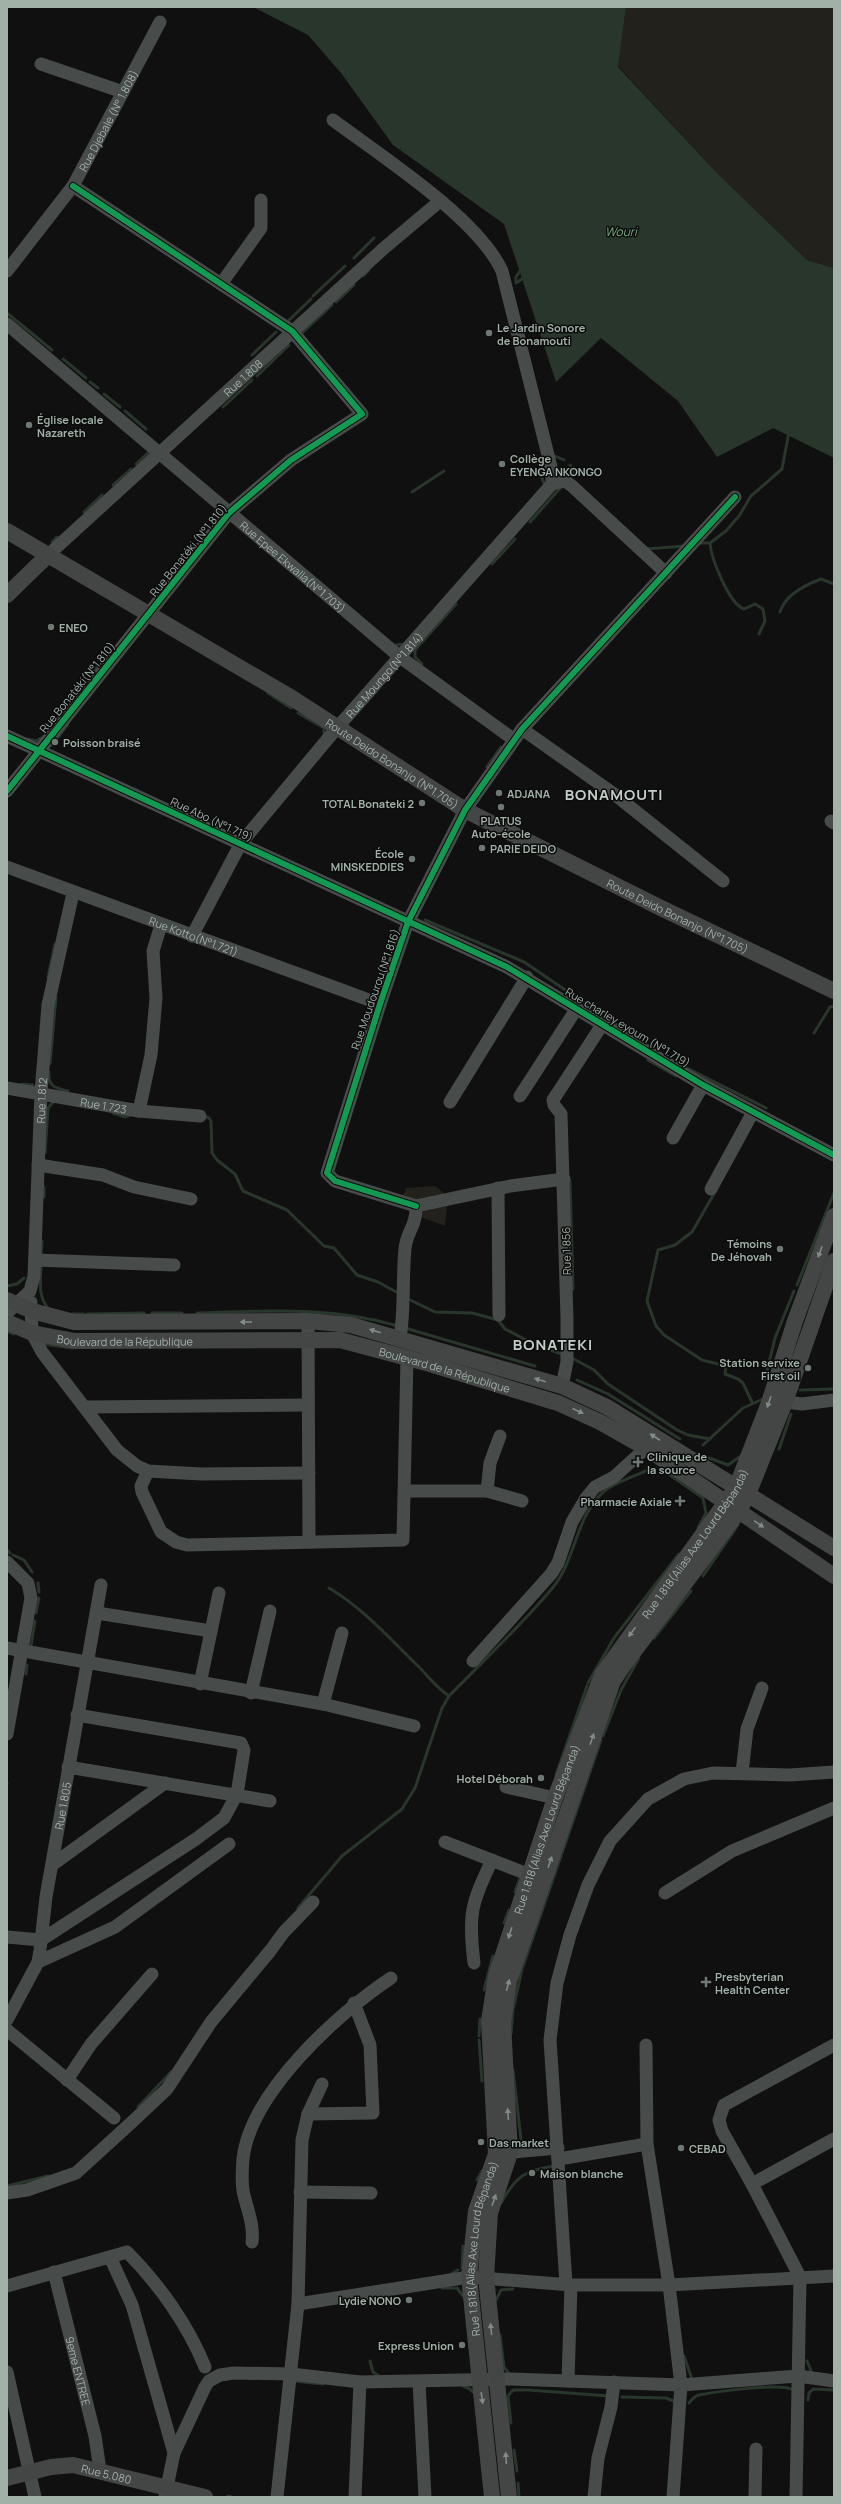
<svg xmlns="http://www.w3.org/2000/svg" width="841" height="2504" viewBox="0 0 841 2504" font-family="Manrope,sans-serif">
<style>
.green{fill:#22211c}
.water{fill:#29362b}
.lines{fill:none;stroke-linecap:round;stroke-linejoin:round}
.stream{stroke:#29362b;stroke-width:3}
.minor{stroke:#474b4a;stroke-width:13}
.major{stroke:#444645;stroke-width:16}
.cycleway-casing{stroke:#0b0c0b;stroke-width:8}
.cycleway{stroke:#139951;stroke-width:6}
.oneway{fill:#808c85}
.poi-dot{fill:#6e7973;stroke:#0b0c0b;stroke-width:1.5}
.labels{text-anchor:middle;dominant-baseline:central;stroke-width:3;stroke-linejoin:round;paint-order:stroke}
.street-label{font-size:11px;fill:#a1b1a8;stroke:#0b0c0b}
.poi-label{font-size:11px;font-weight:bold;fill:#a1b1a8;stroke:#0b0c0b;text-anchor:start}
.water-label{font-size:12px;font-style:italic;fill:#79ab83;stroke:#0b0c0b}
.district-label{font-size:15px;font-weight:bold;letter-spacing:1px;fill:#c2cdc7;stroke:#0b0c0b}
</style>
<rect width="100%" height="100%" fill="#101010"/>
<g class="green">
<path d="M626,7H834V268L807,260L717,173L618,66Z"/>
<path d="M435,1186L448,1196L445,1226L410,1213L402,1201L406,1188Z"/>
</g>
<path class="water" d="M253,7H626L618,67L717,173L807,260L834,268V458L773,428L717,457L678,401L601,338L556,382L504,224L393,145L341,73L308,35Z"/>
<g class="lines">
<g class="stream">
<path d="M354,258L374,238"/>
<path d="M522,268L516,277V283L525,277"/>
<path d="M363,276L369,270"/>
<path d="M313,296L345,266"/>
<path d="M336,302L354,285"/>
<path d="M7,313L52,350"/>
<path d="M286,323L311,299"/>
<path d="M302,333L332,305"/>
<path d="M252,355L276,332"/>
<path d="M63,359L86,378"/>
<path d="M257,376L289,345"/>
<path d="M90,382L98,388"/>
<path d="M104,394L120,407"/>
<path d="M223,407L252,380"/>
<path d="M125,411L146,429"/>
<path d="M555,456L564,460"/>
<path d="M545,461L540,473L545,486"/>
<path d="M136,464L150,451"/>
<path d="M568,480L573,473L570,465"/>
<path d="M113,485L131,469"/>
<path d="M412,492L444,471"/>
<path d="M84,512L102,495"/>
<path d="M530,522L562,486"/>
<path d="M52,542L57,537"/>
<path d="M699,543H710L726,531L739,516L751,496L782,469L789,432"/>
<path d="M710,543C711,558 729,604 744,609L755,604L763,609L765,621L759,634"/>
<path d="M646,549L684,546"/>
<path d="M492,564L515,539"/>
<path d="M780,612C785,595 805,585 821,579L834,584"/>
<path d="M396,645L404,644"/>
<path d="M422,664L415,657V650L456,604"/>
<path d="M83,685L103,660"/>
<path d="M268,693L291,708"/>
<path d="M298,713L324,728V736"/>
<path d="M28,739L36,741L41,738"/>
<path d="M52,745L68,724"/>
<path d="M487,767L501,747"/>
<path d="M425,920L524,962L632,1035"/>
<path d="M48,977L55,944"/>
<path d="M814,1033L830,1007L834,1006"/>
<path d="M648,1060L676,1076"/>
<path d="M50,1064L56,997"/>
<path d="M683,1066L766,1108"/>
<path d="M49,1072C48,1087 55,1088 68,1091"/>
<path d="M22,1084L33,1085"/>
<path d="M113,1113L125,1117L132,1114"/>
<path d="M203,1116L209,1118L211,1121L212,1153L217,1160L235,1174L243,1191L287,1210L324,1246L334,1248L357,1275L378,1282L400,1294"/>
<path d="M45,1153L48,1108L55,1100"/>
<path d="M570,1181L573,1289"/>
<path d="M715,1192L692,1232L675,1245L658,1250L647,1301L656,1326L664,1335L702,1360L726,1366L725,1374L738,1379L743,1383L752,1402"/>
<path d="M44,1197V1187"/>
<path d="M41,1257L42,1241"/>
<path d="M41,1264C41,1280 37,1297 49,1309"/>
<path d="M797,1285L834,1193"/>
<path d="M7,1286L17,1284L24,1278"/>
<path d="M406,1298L435,1312L472,1313L498,1320L505,1329L530,1342L564,1355"/>
<path d="M152,1313H182"/>
<path d="M197,1313C265,1311 332,1306 398,1326"/>
<path d="M72,1314H84"/>
<path d="M87,1314L144,1313"/>
<path d="M405,1328L535,1366"/>
<path d="M7,1331L14,1334"/>
<path d="M43,1344L73,1348"/>
<path d="M570,1357L594,1370L608,1384L677,1430L688,1435L710,1439"/>
<path d="M765,1379L775,1338L794,1291"/>
<path d="M577,1380L608,1394L680,1439"/>
<path d="M800,1390L834,1389"/>
<path d="M703,1445L743,1408L763,1399"/>
<path d="M779,1449L791,1414"/>
<path d="M709,1458L728,1465L741,1456"/>
<path d="M670,1475L703,1498L706,1513L698,1528"/>
<path d="M7,1550L10,1553"/>
<path d="M13,1555L24,1560L32,1572"/>
<path d="M703,1576L738,1525"/>
<path d="M38,1583L39,1592"/>
<path d="M329,1588C363,1608 390,1639 418,1666C429,1677 436,1687 449,1696"/>
<path d="M36,1613L39,1598"/>
<path d="M654,1638L691,1591"/>
<path d="M31,1646L35,1621"/>
<path d="M26,1674L27,1665"/>
<path d="M588,1683L614,1638L679,1554"/>
<path d="M603,1736L621,1690L639,1658"/>
<path d="M556,1775L587,1686"/>
<path d="M7,1784V1783"/>
<path d="M515,1892L521,1875"/>
<path d="M298,1908L342,1856L402,1809L415,1788L442,1708L449,1696C483,1661 524,1623 554,1586C577,1557 576,1512 607,1489C619,1481 635,1476 648,1470"/>
<path d="M504,1923L509,1910"/>
<path d="M484,1990L493,1956"/>
<path d="M511,2034L513,2010L522,1969L601,1740"/>
<path d="M479,2036L480,2019"/>
<path d="M479,2040L482,2081"/>
<path d="M513,2070L522,2148"/>
<path d="M138,2107L171,2072"/>
<path d="M477,2180L482,2171"/>
<path d="M7,2186L48,2176"/>
<path d="M501,2203C516,2176 525,2170 555,2166"/>
<path d="M462,2268L463,2246"/>
<path d="M451,2274L458,2270"/>
<path d="M442,2288H457L463,2296"/>
<path d="M496,2300L501,2290L513,2289"/>
<path d="M500,2335L504,2367L510,2375"/>
<path d="M684,2356L692,2379"/>
<path d="M370,2361L373,2372L379,2376"/>
<path d="M807,2361L812,2373"/>
<path d="M293,2381L323,2384"/>
<path d="M463,2386L470,2389L475,2394"/>
<path d="M528,2390L609,2396"/>
<path d="M622,2397L666,2398L676,2402"/>
<path d="M808,2400L809,2393L813,2389L834,2390"/>
<path d="M689,2403C692,2400 694,2396 699,2395C714,2392 783,2382 793,2390"/>
<path d="M511,2423L508,2396L513,2390H526"/>
<path d="M514,2450L517,2471"/>
<path d="M518,2483L519,2497"/>
<path d="M228,2496L232,2497"/>
</g>
<g class="minor">
<path d="M41,64L123,92"/>
<path d="M333,120C381,156 478,218 502,271L552,471V484"/>
<path id="s1" d="M7,271L73,186L160,22"/>
<path d="M221,284L261,228V200"/>
<path id="s2" d="M7,324L400,657L513,739"/>
<path d="M552,484L565,481L572,486L666,573"/>
<path id="s3" d="M47,556L383,249L440,201"/>
<path d="M522,729L614,794L723,881"/>
<path d="M7,736L507,967L703,1085L834,1155"/>
<path d="M7,791L229,513L291,460L362,414L292,331L73,186"/>
<path d="M831,821L834,823"/>
<path id="s4" d="M7,867L380,1004"/>
<path id="s5" d="M192,936L241,843L336,729L552,484"/>
<path id="s6" d="M7,1088L139,1111L200,1116"/>
<path d="M520,1096L577,1008"/>
<path d="M450,1102L527,977"/>
<path d="M139,1111L151,1055L156,998L153,951L161,925"/>
<path d="M673,1138L703,1085"/>
<path d="M38,1165L103,1175L134,1187L191,1199"/>
<path d="M498,1188L499,1315"/>
<path d="M711,1189L753,1112"/>
<path d="M416,1206L335,1181L327,1173L380,1004L408,922L465,810L522,729L735,497"/>
<path d="M416,1206L510,1186L564,1179"/>
<path d="M35,1260L174,1265"/>
<path d="M31,1302L32,1333L42,1352L117,1450L137,1466L148,1471L201,1474L309,1473"/>
<path id="s7" d="M7,1313L30,1291L34,1276L41,1093L48,1005L73,893"/>
<path d="M308,1321L309,1542"/>
<path d="M400,1338C405,1308 402,1279 405,1249C406,1233 417,1225 416,1206"/>
<path d="M562,1386L567,1362V1319L561,1114L554,1105L553,1100L602,1025"/>
<path d="M785,1402L802,1404L834,1400"/>
<path d="M86,1407L308,1405"/>
<path d="M148,1471L141,1486L142,1492L161,1532L176,1542L187,1545L403,1540L407,1358"/>
<path d="M405,1491H487L522,1501"/>
<path d="M487,1491L490,1463L500,1436"/>
<path d="M7,1562L28,1583L31,1598L7,1734"/>
<path d="M97,1613L211,1631"/>
<path d="M7,1648L323,1704L414,1726"/>
<path d="M473,1661L551,1574L558,1563L572,1522L586,1498L595,1487L614,1477L646,1448"/>
<path d="M200,1684L219,1593"/>
<path d="M251,1693L270,1611"/>
<path d="M323,1704L342,1633"/>
<path d="M68,1767L270,1801"/>
<path d="M742,1773L747,1729L762,1688"/>
<path d="M506,1787L555,1798"/>
<path d="M445,1842L530,1875"/>
<path d="M52,1865L165,1783"/>
<path d="M665,1893L732,1851L834,1808"/>
<path d="M7,1937L41,1940L196,1839L224,1818L237,1794L244,1750L241,1743L77,1715"/>
<path d="M38,1962L115,1927L229,1844"/>
<path d="M474,1963C468,1914 471,1905 492,1860"/>
<path id="s8" d="M7,2020L38,1962L40,1950L46,1897L101,1585"/>
<path d="M7,2030L114,2118"/>
<path d="M646,2045L647,2144L669,2285L681,2385L673,2497"/>
<path d="M67,2080L91,2044L152,1974"/>
<path d="M308,2114L373,2113L370,2045L354,2003"/>
<path d="M502,2153L558,2148"/>
<path d="M559,2159L647,2144"/>
<path d="M752,2184L834,2139"/>
<path d="M300,2192L371,2193"/>
<path d="M7,2193L27,2190L76,2173L132,2122L167,2089L211,2022L270,1951L284,1932L313,1902"/>
<path d="M252,2242C254,2225 248,2212 244,2195C241,2184 242,2171 243,2159C250,2093 338,2013 391,1978"/>
<path d="M110,2257L132,2305L174,2453"/>
<path id="s9" d="M54,2272L95,2436L100,2470"/>
<path d="M566,2284L550,2040L557,1983L570,1935L588,1885L610,1841L648,1799L684,1779L713,1773L790,1775L834,1772"/>
<path d="M7,2286L127,2252C159,2284 188,2325 205,2367"/>
<path d="M298,2304L469,2277L571,2285H669L834,2276"/>
<path d="M7,2372L35,2497"/>
<path d="M568,2381L571,2285"/>
<path d="M419,2382L425,2497"/>
<path d="M165,2497L174,2453L205,2387L209,2381L220,2375L234,2373L291,2374L360,2382L511,2379L681,2385L798,2376L834,2381"/>
<path d="M277,2497L298,2304L302,2140L308,2114L322,2084"/>
<path d="M355,2497L360,2382"/>
<path d="M594,2497L598,2458L611,2407L614,2382"/>
<path d="M755,2497L756,2449"/>
<path d="M796,2497L800,2277L752,2184L722,2131L719,2120L724,2105L834,2045"/>
</g>
<g class="major">
<path id="s10" d="M7,531L292,698L465,810L661,908L834,991"/>
<path d="M7,595L47,556"/>
<path d="M7,1300L32,1311L74,1322L308,1321L351,1325L562,1386L607,1407L834,1548"/>
<path id="s11" d="M7,1322L32,1333L75,1341L340,1340L430,1364L558,1403L600,1422L646,1448L834,1576"/>
<path id="s12" d="M7,2478L51,2467L73,2465L205,2497"/>
<path id="s13" d="M492,2497L469,2277L476,2211L496,2154L489,2021L496,1976L555,1798L602,1675L736,1488L769,1403L795,1321L834,1216"/>
<path d="M509,2497L486,2277L490,2213L510,2153L503,2023L509,1981L613,1681L623,1666L739,1511L748,1494L785,1402L834,1261"/>
</g>
<g class="cycleway-casing">
<g id="cycleway">
<path d="M7,736L507,967L703,1085L834,1155"/>
<path d="M7,791L229,513L291,460L362,414L292,331L73,186"/>
<path d="M416,1206L335,1181L327,1173L380,1004L408,922L465,810L522,729L735,497"/>
</g>
</g>
<use href="#cycleway" class="cycleway"/>
</g>
<defs><path id="oneway-solid" d="M-6-.8H1V-3.2L6.5 0L1 3.2V.8H-6Z"/></defs>
<g class="oneway">
<use href="#oneway-solid" transform="translate(820 1252) rotate(110)"/>
<use href="#oneway-solid" transform="translate(246 1322) rotate(180)"/>
<use href="#oneway-solid" transform="translate(375 1331) rotate(-163)"/>
<use href="#oneway-solid" transform="translate(540 1380) rotate(-163)"/>
<use href="#oneway-solid" transform="translate(769 1402) rotate(109)"/>
<use href="#oneway-solid" transform="translate(578 1411) rotate(24)"/>
<use href="#oneway-solid" transform="translate(655 1437) rotate(-147)"/>
<use href="#oneway-solid" transform="translate(759 1524) rotate(35)"/>
<use href="#oneway-solid" transform="translate(632 1632) rotate(126)"/>
<use href="#oneway-solid" transform="translate(592 1739) rotate(-71)"/>
<use href="#oneway-solid" transform="translate(550 1862) rotate(-71)"/>
<use href="#oneway-solid" transform="translate(510 1933) rotate(108)"/>
<use href="#oneway-solid" transform="translate(508 1985) rotate(-75)"/>
<use href="#oneway-solid" transform="translate(508 2114) rotate(-94)"/>
<use href="#oneway-solid" transform="translate(494 2200) rotate(-71)"/>
<use href="#oneway-solid" transform="translate(491 2329) rotate(-96)"/>
<use href="#oneway-solid" transform="translate(482 2398) rotate(82)"/>
<use href="#oneway-solid" transform="translate(506 2458) rotate(-94)"/>
</g>
<g class="poi-dot">
<circle cx="489" cy="333" r="4"/>
<circle cx="29" cy="425" r="4"/>
<circle cx="502" cy="464" r="4"/>
<circle cx="51" cy="627" r="4"/>
<circle cx="55" cy="742" r="4"/>
<circle cx="499" cy="793" r="4"/>
<circle cx="422" cy="803" r="4"/>
<circle cx="501" cy="807" r="4"/>
<circle cx="482" cy="848" r="4"/>
<circle cx="412" cy="859" r="4"/>
<circle cx="780" cy="1249" r="4"/>
<circle cx="808" cy="1368" r="4"/>
<path d="M636 1456h4v4h4v4h-4v4h-4v-4h-4v-4h4z"/>
<path d="M678 1495h4v4h4v4h-4v4h-4v-4h-4v-4h4z"/>
<circle cx="541" cy="1778" r="4"/>
<path d="M704 1976h4v4h4v4h-4v4h-4v-4h-4v-4h4z"/>
<circle cx="481" cy="2142" r="4"/>
<circle cx="681" cy="2148" r="4"/>
<circle cx="532" cy="2173" r="4"/>
<circle cx="409" cy="2300" r="4"/>
<circle cx="462" cy="2345" r="4"/>
</g>
<g class="labels">
<g class="street-label">
<text stroke="none"><textPath href="#s1" startOffset="182">Rue Djebale (N° 1.808)</textPath></text>
<text stroke="none"><textPath href="#s3" startOffset="265">Rue 1.808</textPath></text>
<text transform="translate(188 550) rotate(-51)">Rue Bonatéki (N°1.810)</text>
<text stroke="none"><textPath href="#s2" startOffset="375">Rue Epee Ekwalla(N°1.703)</textPath></text>
<text stroke="none"><textPath href="#s5" startOffset="326">Rue Moungo(N°1.814)</textPath></text>
<text transform="translate(77 687) rotate(-51)">Rue Bonatéki(N°1.810)</text>
<text stroke="none"><textPath href="#s10" startOffset="450">Route Deido Bonanjo (N°1.705)</textPath></text>
<text transform="translate(212 819) rotate(25)">Rue Abo (N°1.719)</text>
<text stroke="none"><textPath href="#s10" startOffset="774">Route Deido Bonanjo (N°1.705)</textPath></text>
<text stroke="none"><textPath href="#s4" startOffset="199">Rue Kotto(N°1.721)</textPath></text>
<text transform="translate(375 989) rotate(-71)">Rue Moudourou(N°1.816)</text>
<text transform="translate(628 1027) rotate(31)">Rue charley eyoum (N°1.719)</text>
<text stroke="none"><textPath href="#s7" startOffset="223">Rue 1.812</textPath></text>
<text stroke="none"><textPath href="#s6" startOffset="98">Rue 1.723</textPath></text>
<text transform="translate(566 1251) rotate(-91)">Rue 1.856</text>
<text stroke="none"><textPath href="#s11" startOffset="121">Boulevard de la République</textPath></text>
<text stroke="none"><textPath href="#s11" startOffset="445">Boulevard de la République</textPath></text>
<text stroke="none"><textPath href="#s13" startOffset="1007">Rue 1.818(Alias Axe Lourd Bépanda)</textPath></text>
<text stroke="none"><textPath href="#s8" startOffset="224">Rue 1.805</textPath></text>
<text stroke="none"><textPath href="#s13" startOffset="682">Rue 1.818(Alias Axe Lourd Bépanda)</textPath></text>
<text stroke="none"><textPath href="#s13" startOffset="251">Rue 1.818(Alias Axe Lourd Bépanda)</textPath></text>
<text stroke="none"><textPath href="#s9" startOffset="102">9eme ENTREE</textPath></text>
<text stroke="none"><textPath href="#s12" startOffset="102">Rue 5.080</textPath></text>
</g>
<g class="poi-label">
<text x="497" y="327">Le Jardin Sonore<tspan x="497" dy="13">de Bonamouti</tspan></text>
<text x="37" y="419">Église locale<tspan x="37" dy="13">Nazareth</tspan></text>
<text x="510" y="458">Collège<tspan x="510" dy="13">EYENGA NKONGO</tspan></text>
<text x="59" y="627">ENEO</text>
<text x="63" y="742">Poisson braisé</text>
<text x="507" y="793">ADJANA</text>
<text x="414" y="803" text-anchor="end">TOTAL Bonateki 2</text>
<text x="501" y="820" text-anchor="middle">PLATUS<tspan x="501" dy="13">Auto-école</tspan></text>
<text x="490" y="848">PARIE DEIDO</text>
<text x="404" y="853" text-anchor="end">École<tspan x="404" dy="13">MINSKEDDIES</tspan></text>
<text x="772" y="1243" text-anchor="end">Témoins<tspan x="772" dy="13">De Jéhovah</tspan></text>
<text x="800" y="1362" text-anchor="end">Station servixe<tspan x="800" dy="13">First oil</tspan></text>
<text x="647" y="1456">Clinique de<tspan x="647" dy="13">la source</tspan></text>
<text x="672" y="1501" text-anchor="end">Pharmacie Axiale</text>
<text x="533" y="1778" text-anchor="end">Hotel Déborah</text>
<text x="715" y="1976">Presbyterian<tspan x="715" dy="13">Health Center</tspan></text>
<text x="489" y="2142">Das market</text>
<text x="689" y="2148">CEBAD</text>
<text x="540" y="2173">Maison blanche</text>
<text x="401" y="2300" text-anchor="end">Lydie NONO</text>
<text x="454" y="2345" text-anchor="end">Express Union</text>
</g>
<g class="water-label">
<text x="621" y="231">Wouri</text>
</g>
<g class="district-label">
<text x="614" y="794">BONAMOUTI</text>
<text x="553" y="1344">BONATEKI</text>
</g>
</g>
<rect width="841" height="2504" fill="none" stroke="#a1b1a8" stroke-width="16"/>
</svg>
